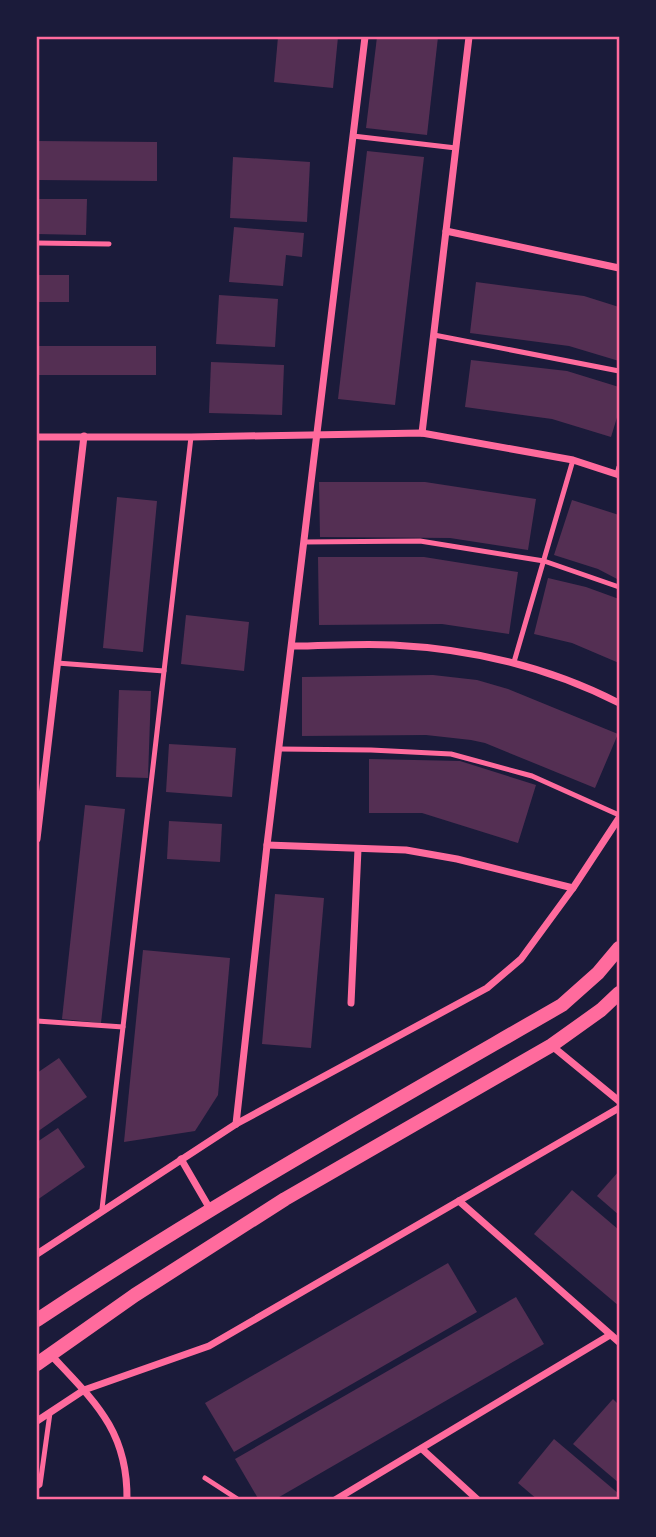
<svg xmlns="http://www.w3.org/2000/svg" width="656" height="1537" viewBox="0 0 656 1537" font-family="Inter,sans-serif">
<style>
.building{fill:#542f53}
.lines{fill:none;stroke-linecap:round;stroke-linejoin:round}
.service{stroke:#ff6b9d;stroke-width:5}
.minor{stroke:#ff6b9d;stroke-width:7}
.secondary{stroke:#ff6b9d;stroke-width:14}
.neatline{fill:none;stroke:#ff6b9d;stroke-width:2.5}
</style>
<rect width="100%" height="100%" fill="#1b1b3a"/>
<g class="building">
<path d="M278,37H338L333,88L274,82Z"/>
<path d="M377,37H438L427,135L366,128Z"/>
<path d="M37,141L157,142V181L37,180Z"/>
<path d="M367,151L424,157L395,405L338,399Z"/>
<path d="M233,157L310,162L307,222L230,218Z"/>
<path d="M37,199H87L86,235L37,234Z"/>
<path d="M234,227L304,233L302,257L286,255L283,286L229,282Z"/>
<rect x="37" y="275" width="32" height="27"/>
<path d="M476,282L584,296L619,307V361L569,346L470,333Z"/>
<path d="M219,295L278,299L275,347L216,344Z"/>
<rect x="37" y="346" width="119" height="29"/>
<path d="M471,360L567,371L619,387V411L611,437L552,419L465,407Z"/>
<path d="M211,362L284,365L282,415L209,413Z"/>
<path d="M319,482H425L536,499L528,550L450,538L320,537Z"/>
<path d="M117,497L157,501L143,652L103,648Z"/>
<path d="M572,500L619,515V580L598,569L554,555Z"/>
<path d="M318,557H424L518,572L509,634L442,624L319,625Z"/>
<path d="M548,578L586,587L619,599V663L572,643L534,634Z"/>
<path d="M186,615L249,622L244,671L181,664Z"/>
<path d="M433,675L477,680L508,689L618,734L595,788L485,743L471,740L426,735L302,736V677Z"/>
<path d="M119,690L151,691L148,778L116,777Z"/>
<path d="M169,744L236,748L232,797L166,792Z"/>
<path d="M369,759L460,761L536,785L518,843L422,813H369Z"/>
<path d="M85,805L125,809L101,1023L62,1019Z"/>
<path d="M169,821L222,824L220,862L167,859Z"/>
<path d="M275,894L324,898L311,1048L262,1044Z"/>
<path d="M143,950L230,958L218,1095L195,1131L124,1142Z"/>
<path d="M59,1058L87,1097L37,1132V1073Z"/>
<path d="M58,1128L85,1167L37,1200V1142Z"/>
<path d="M619,1171V1215L597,1196Z"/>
<path d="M572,1190L619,1230V1306L534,1234Z"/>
<path d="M448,1263L477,1312L234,1452L205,1403Z"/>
<path d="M516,1297L544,1344L274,1500H259L235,1459Z"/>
<path d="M613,1399L619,1405V1483L573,1444Z"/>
<path d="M554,1439L619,1494V1500H538L518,1483Z"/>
</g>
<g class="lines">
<g class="service">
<path d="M353,136L456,148"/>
<path d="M37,243L109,244"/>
<path d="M434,335L619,371"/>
<path d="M617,474L619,467"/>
<path d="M304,542L420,541L544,561L619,587"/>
<path d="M514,662L573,460"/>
<path d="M57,663L164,671"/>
<path d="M280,749L371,750L451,754L532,776L619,815"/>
<path d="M37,1021L123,1027"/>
<path d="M102,1209L191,437"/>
<path d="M205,1478L239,1500"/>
<path d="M37,1487L40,1485L50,1413"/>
</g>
<g class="minor">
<path d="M446,231L619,268"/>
<path d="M422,433L469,37"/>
<path d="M37,437H191L422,433L573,460L619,475"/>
<path d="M292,646C325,646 360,643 393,645C472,649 549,667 619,703"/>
<path d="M37,839L84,436"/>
<path d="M267,845L406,850L457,859L573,888"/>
<path d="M351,1003L358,849"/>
<path d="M552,1046L619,1101"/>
<path d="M236,1124L267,845L365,37"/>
<path d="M181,1159L210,1209"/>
<path d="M459,1201L619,1342"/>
<path d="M37,1254L236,1124L487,988L521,959L573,888L619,818"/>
<path d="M51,1355C95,1402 128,1431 127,1500"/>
<path d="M37,1421L84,1390L209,1346L619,1108"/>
<path d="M422,1449L478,1500"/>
<path d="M335,1500L610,1335"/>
</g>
<g class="secondary">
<path d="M37,1320C207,1207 385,1107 562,1005L598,973L619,948"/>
<path d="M37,1364L135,1295L285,1199L552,1045L601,1010L619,993"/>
</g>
</g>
<rect width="656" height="1537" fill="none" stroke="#1b1b3a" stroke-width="77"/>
<rect x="38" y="38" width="580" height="1460" class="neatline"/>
</svg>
